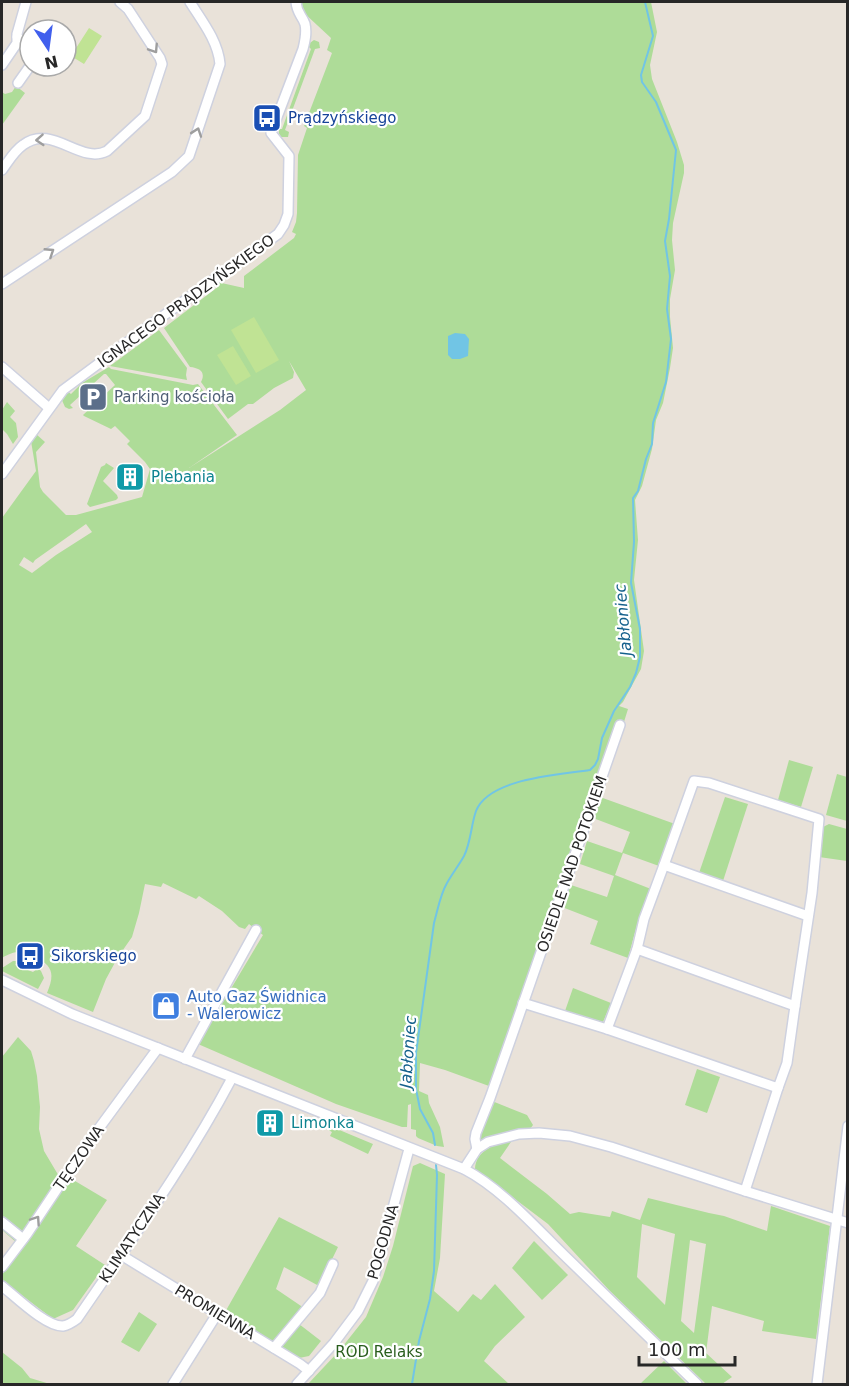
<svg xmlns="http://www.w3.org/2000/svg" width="849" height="1386" viewBox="0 0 849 1386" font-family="'DejaVu Sans',sans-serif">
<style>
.green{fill:#aedc98;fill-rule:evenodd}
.pitch{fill:#c0e394}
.water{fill:#71c5e5}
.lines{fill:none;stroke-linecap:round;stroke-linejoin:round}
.stream{stroke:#71c5e5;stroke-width:2}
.minor-casing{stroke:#ced1df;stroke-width:12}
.minor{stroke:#fff;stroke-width:9}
.oneway{stroke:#9e9e9e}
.labels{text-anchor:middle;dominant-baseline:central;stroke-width:4.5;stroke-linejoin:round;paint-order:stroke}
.transit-label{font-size:15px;fill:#164399;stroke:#fff;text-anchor:start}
.street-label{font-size:15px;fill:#272727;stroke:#fff}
.service-label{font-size:15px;fill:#4e5e75;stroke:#fff;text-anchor:start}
.culture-label{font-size:15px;fill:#0d838f;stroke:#fff;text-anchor:start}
.shop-label{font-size:15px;fill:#366cbe;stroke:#fff;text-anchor:start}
.park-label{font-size:15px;fill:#295d1d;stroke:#fff}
.water-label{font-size:16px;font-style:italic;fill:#15618c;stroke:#fff}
</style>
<rect width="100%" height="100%" fill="#e9e2d9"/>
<g class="green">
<path d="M300,2H651L657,32L650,65L652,79L677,142L684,165V173L673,223L672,240L675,270L670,299V317L673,348L670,368L663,403L656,420L652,449L642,486L635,500L638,540L634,580L644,651L641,669L623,702L619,706L628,709L623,725L520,998L489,1097V1086L445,1070L420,1063L419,1091L428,1095L429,1103L440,1127L444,1147L437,1146L418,1138L416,1136V1130L411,1129V1104L408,1105L407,1127H402L336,1104L198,1044L263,935L249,924L245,929L239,927L222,911L199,896L196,899L163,883L161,887L145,884L139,913L132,937L118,957L106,979L93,1012L47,993C55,974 53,965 34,957C20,951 15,950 2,958V518L36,471L31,441L36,434L45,442L36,452L40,487L43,492L66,515H76L142,497L150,469L145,462L127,444L130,441L115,426L111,429L84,416L83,415L115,385L106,374H104L70,405L73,408L69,409L65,407L61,398L67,391L71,394L82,383L109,367L111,369L193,385L198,384L237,435L189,468L280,410L306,390L289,361L294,372L293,378L274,388L253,404H248L228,419L201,382C206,372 200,368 190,367L164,328L219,286L217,282L244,288V276L294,238L296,234L292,232L296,222L297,213L298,155L307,128L304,126L332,53L327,50L331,38L303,12L301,10ZM86,524L92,532L56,555L32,573L19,565L24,557L33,563L35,560Z"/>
<path d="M314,40L319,42L320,48L315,49L285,130L289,132L288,137H281L279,134V129H282L311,49L307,45Z"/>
<path d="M16,86L25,93L2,125V92L5,94L12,92Z"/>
<path d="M159,330L187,368L186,375L187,380L110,366Z"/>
<path d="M7,402L15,411L10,417L16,423L18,437L13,444L7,434L3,430L2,432V410Z"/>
<path d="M106,463L114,468L103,481L117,495L118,498L116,500L90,507L87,504L101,467L105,465Z"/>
<path d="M789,760L813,767L801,807L778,800Z"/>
<path d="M837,774L847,777V821L826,815Z"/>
<path d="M600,797L675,824L659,866L623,853L615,875L651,889L637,925L628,958L590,944L598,921L562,907L571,885L607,897L614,876L580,864L587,841L622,853L630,832L593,818Z"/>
<path d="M725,797L748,804L723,881L699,873Z"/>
<path d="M829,824L847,829V861L819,857L823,827Z"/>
<path d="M13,961H18L15,965L33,972L38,968L41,971L44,978L38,989L2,971V968Z"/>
<path d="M573,988L611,1003L603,1022L565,1011Z"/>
<path d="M18,1037L31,1051L34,1061L37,1076L40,1107L39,1129L44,1151L60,1178L17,1243L2,1230V1057Z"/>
<path d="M697,1069L720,1077L707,1113L685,1105Z"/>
<path d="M492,1101L527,1115L533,1125L530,1129L506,1133L479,1141L480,1129Z"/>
<path d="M325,1124L373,1144L368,1154L330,1136L332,1132L323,1127Z"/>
<path d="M513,1139L500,1158L547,1194L570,1214L579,1212L610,1217L612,1211L640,1220L648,1198L709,1213L724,1216L767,1231L771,1206L830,1226L816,1339L762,1331L764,1321L712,1306L706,1353L732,1377L722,1384H706L609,1290L548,1224L475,1169C476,1149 496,1144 513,1139ZM642,1224L675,1234L665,1305L637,1277ZM690,1240L706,1244L694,1333L681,1321Z"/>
<path d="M420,1163L445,1174L440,1258L434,1291L458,1312L473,1294L481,1300L495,1284L525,1317L495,1346L484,1361L509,1384H308L339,1351L366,1317L383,1277L393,1246L413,1166Z"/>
<path d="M70,1178L107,1200L76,1246L105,1265L73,1310L53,1319L2,1280V1275Z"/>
<path d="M279,1217L338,1247L319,1286L284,1267L276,1289L304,1308L274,1343L224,1314Z"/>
<path d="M534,1241L568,1275L542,1300L512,1268Z"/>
<path d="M139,1312L157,1324L139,1352L121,1342Z"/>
<path d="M299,1324L321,1341L309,1356L299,1358L279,1347Z"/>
<path d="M2,1352L22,1368L30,1378L50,1384H2Z"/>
<path d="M664,1361L687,1384H640Z"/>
</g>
<g class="pitch">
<path d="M89,28L102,36L84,64L71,56Z"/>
<path d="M254,317L279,360L256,373L231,330Z"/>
<path d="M233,346L251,376L236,385L217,355Z"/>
</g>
<path class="water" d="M455,333L465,334L469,339L468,356L460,359H452L448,355V336Z"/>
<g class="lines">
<g class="stream">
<path d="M435,1145L433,1133L420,1109L416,1089V1053L434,923C438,909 440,895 447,883C452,874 459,865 464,856C471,842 471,825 476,811C489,778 559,775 590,770L595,765L598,759L602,738L614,711L630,687L636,673L640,657V629L631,583L634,542L633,498L638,491L646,459L652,444L653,423L666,382L671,339L667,309L670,276L665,241L669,219L676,150L656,102L642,82L641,75L653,36L645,2"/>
<path d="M412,1384L419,1341L430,1299L434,1271L437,1175L436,1165"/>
</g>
<g class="minor-casing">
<g id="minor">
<path d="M17,37L30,47"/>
<path d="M2,65L17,43V34L26,2"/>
<path d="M18,83L30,66"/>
<path d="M2,170C8,162 14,151 23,145C52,123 80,165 107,151L145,116L162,64L160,58L128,9L120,2"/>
<path d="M2,284L172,172L189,156L220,64C218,41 202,21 190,2"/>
<path d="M2,367L49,408"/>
<path d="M2,474L63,390L156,321L278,234L284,225L288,214L289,156L271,133L303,49C305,41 307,33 305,24C302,15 297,14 296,2"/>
<path d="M637,949L795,1006"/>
<path d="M2,980L72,1014L464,1169C502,1189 534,1226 565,1256C609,1299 653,1341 697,1384"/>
<path d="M523,1003L607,1029L778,1088L787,1063L795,1006L812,893L819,819L709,783L694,781L664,865"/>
<path d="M607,1029L637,949L644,919L664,865L808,916"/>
<path d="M185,1059L256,930"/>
<path d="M477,1149L475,1139L476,1133L490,1098L515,1027L620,725"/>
<path d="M464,1169L477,1149L488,1142L519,1134L539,1133L570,1136L611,1147L745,1191L848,1223"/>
<path d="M745,1191L778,1088"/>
<path d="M2,1222L23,1239"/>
<path d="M121,1255L300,1364L309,1371"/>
<path d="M2,1267L27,1234L83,1150L158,1048"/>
<path d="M2,1286C15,1296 46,1327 63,1326C69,1325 73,1322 77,1319C131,1240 187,1163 232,1078"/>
<path d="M274,1348L320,1293L333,1264"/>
<path d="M173,1384L217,1314"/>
<path d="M297,1384L334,1343L358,1311L373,1281L409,1149"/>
<path d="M817,1384L848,1126"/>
</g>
</g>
<use href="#minor" class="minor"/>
</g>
<defs><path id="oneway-chevron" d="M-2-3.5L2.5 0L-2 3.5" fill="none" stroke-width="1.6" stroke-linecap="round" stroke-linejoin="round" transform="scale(1.5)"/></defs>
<g class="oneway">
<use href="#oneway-chevron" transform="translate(154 49) rotate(57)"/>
<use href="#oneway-chevron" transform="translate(197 132) rotate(-71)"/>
<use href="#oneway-chevron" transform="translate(40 140) rotate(176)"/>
<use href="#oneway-chevron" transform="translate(50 252) rotate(-33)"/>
<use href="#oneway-chevron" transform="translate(36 1220) rotate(-56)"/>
</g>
<defs>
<g id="bus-square" transform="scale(1.5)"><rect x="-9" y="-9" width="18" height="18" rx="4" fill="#1a4fb4" stroke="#fff"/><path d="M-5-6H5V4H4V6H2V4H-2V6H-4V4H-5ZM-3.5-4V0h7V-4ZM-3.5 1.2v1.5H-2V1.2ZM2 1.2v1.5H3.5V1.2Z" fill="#fff"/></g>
<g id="parking-square" transform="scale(1.5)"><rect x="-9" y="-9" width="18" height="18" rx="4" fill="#5c6f8a" stroke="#fff"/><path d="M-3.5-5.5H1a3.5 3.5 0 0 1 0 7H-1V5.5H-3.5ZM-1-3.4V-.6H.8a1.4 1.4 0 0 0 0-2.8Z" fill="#fff"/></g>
<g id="building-square" transform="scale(1.5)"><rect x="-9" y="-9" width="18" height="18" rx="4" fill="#0f9aa8" stroke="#fff"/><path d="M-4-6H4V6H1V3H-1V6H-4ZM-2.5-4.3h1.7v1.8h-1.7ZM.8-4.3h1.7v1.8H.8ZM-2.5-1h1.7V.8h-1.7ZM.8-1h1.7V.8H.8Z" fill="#fff"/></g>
<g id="shop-square" transform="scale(1.5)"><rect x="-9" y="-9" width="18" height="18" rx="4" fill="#3f7fe0" stroke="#fff"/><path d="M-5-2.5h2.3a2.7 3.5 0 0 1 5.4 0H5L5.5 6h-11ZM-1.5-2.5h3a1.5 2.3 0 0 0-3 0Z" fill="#fff"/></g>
</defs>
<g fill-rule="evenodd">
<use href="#bus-square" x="267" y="118"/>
<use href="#parking-square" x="93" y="397"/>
<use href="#building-square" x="130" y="477"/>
<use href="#bus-square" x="30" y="956"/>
<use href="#shop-square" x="166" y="1006"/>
<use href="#building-square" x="270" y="1123"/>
</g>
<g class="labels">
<g class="transit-label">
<text x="288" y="118">Prądzyńskiego</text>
<text x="51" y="956">Sikorskiego</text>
</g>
<g class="street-label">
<text transform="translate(186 301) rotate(-36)">IGNACEGO PRĄDZYŃSKIEGO</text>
<text transform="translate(572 864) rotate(-71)">OSIEDLE NAD POTOKIEM</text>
<text transform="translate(79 1158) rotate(-55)">TĘCZOWA</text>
<text transform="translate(132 1238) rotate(-56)">KLIMATYCZNA</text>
<text transform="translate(383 1242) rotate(-74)">POGODNA</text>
<text transform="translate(215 1312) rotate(31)">PROMIENNA</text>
</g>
<g class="service-label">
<text x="114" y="397">Parking kościoła</text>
</g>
<g class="culture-label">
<text x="151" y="477">Plebania</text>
<text x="291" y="1123">Limonka</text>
</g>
<g class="shop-label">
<text x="187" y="997">Auto Gaz Świdnica<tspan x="187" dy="17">- Walerowicz</tspan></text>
</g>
<g class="park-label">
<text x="379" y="1352">ROD Relaks</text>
</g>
<g class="water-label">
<text transform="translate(623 620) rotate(-95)">Jabłoniec</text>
<text transform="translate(408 1052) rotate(-86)">Jabłoniec</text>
</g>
</g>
<rect width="849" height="1386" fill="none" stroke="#272727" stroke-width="6"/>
<g transform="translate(48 48) rotate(167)"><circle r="28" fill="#ffffff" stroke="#a9a9a9" stroke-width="1.5"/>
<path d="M0-4.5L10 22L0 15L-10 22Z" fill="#415fed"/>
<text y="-9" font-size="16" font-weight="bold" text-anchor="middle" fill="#272727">N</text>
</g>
<path d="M639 1356v9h96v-9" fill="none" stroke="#272727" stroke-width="3"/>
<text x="648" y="1356" font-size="18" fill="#272727" stroke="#ffffff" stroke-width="4.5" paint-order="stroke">100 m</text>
</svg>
